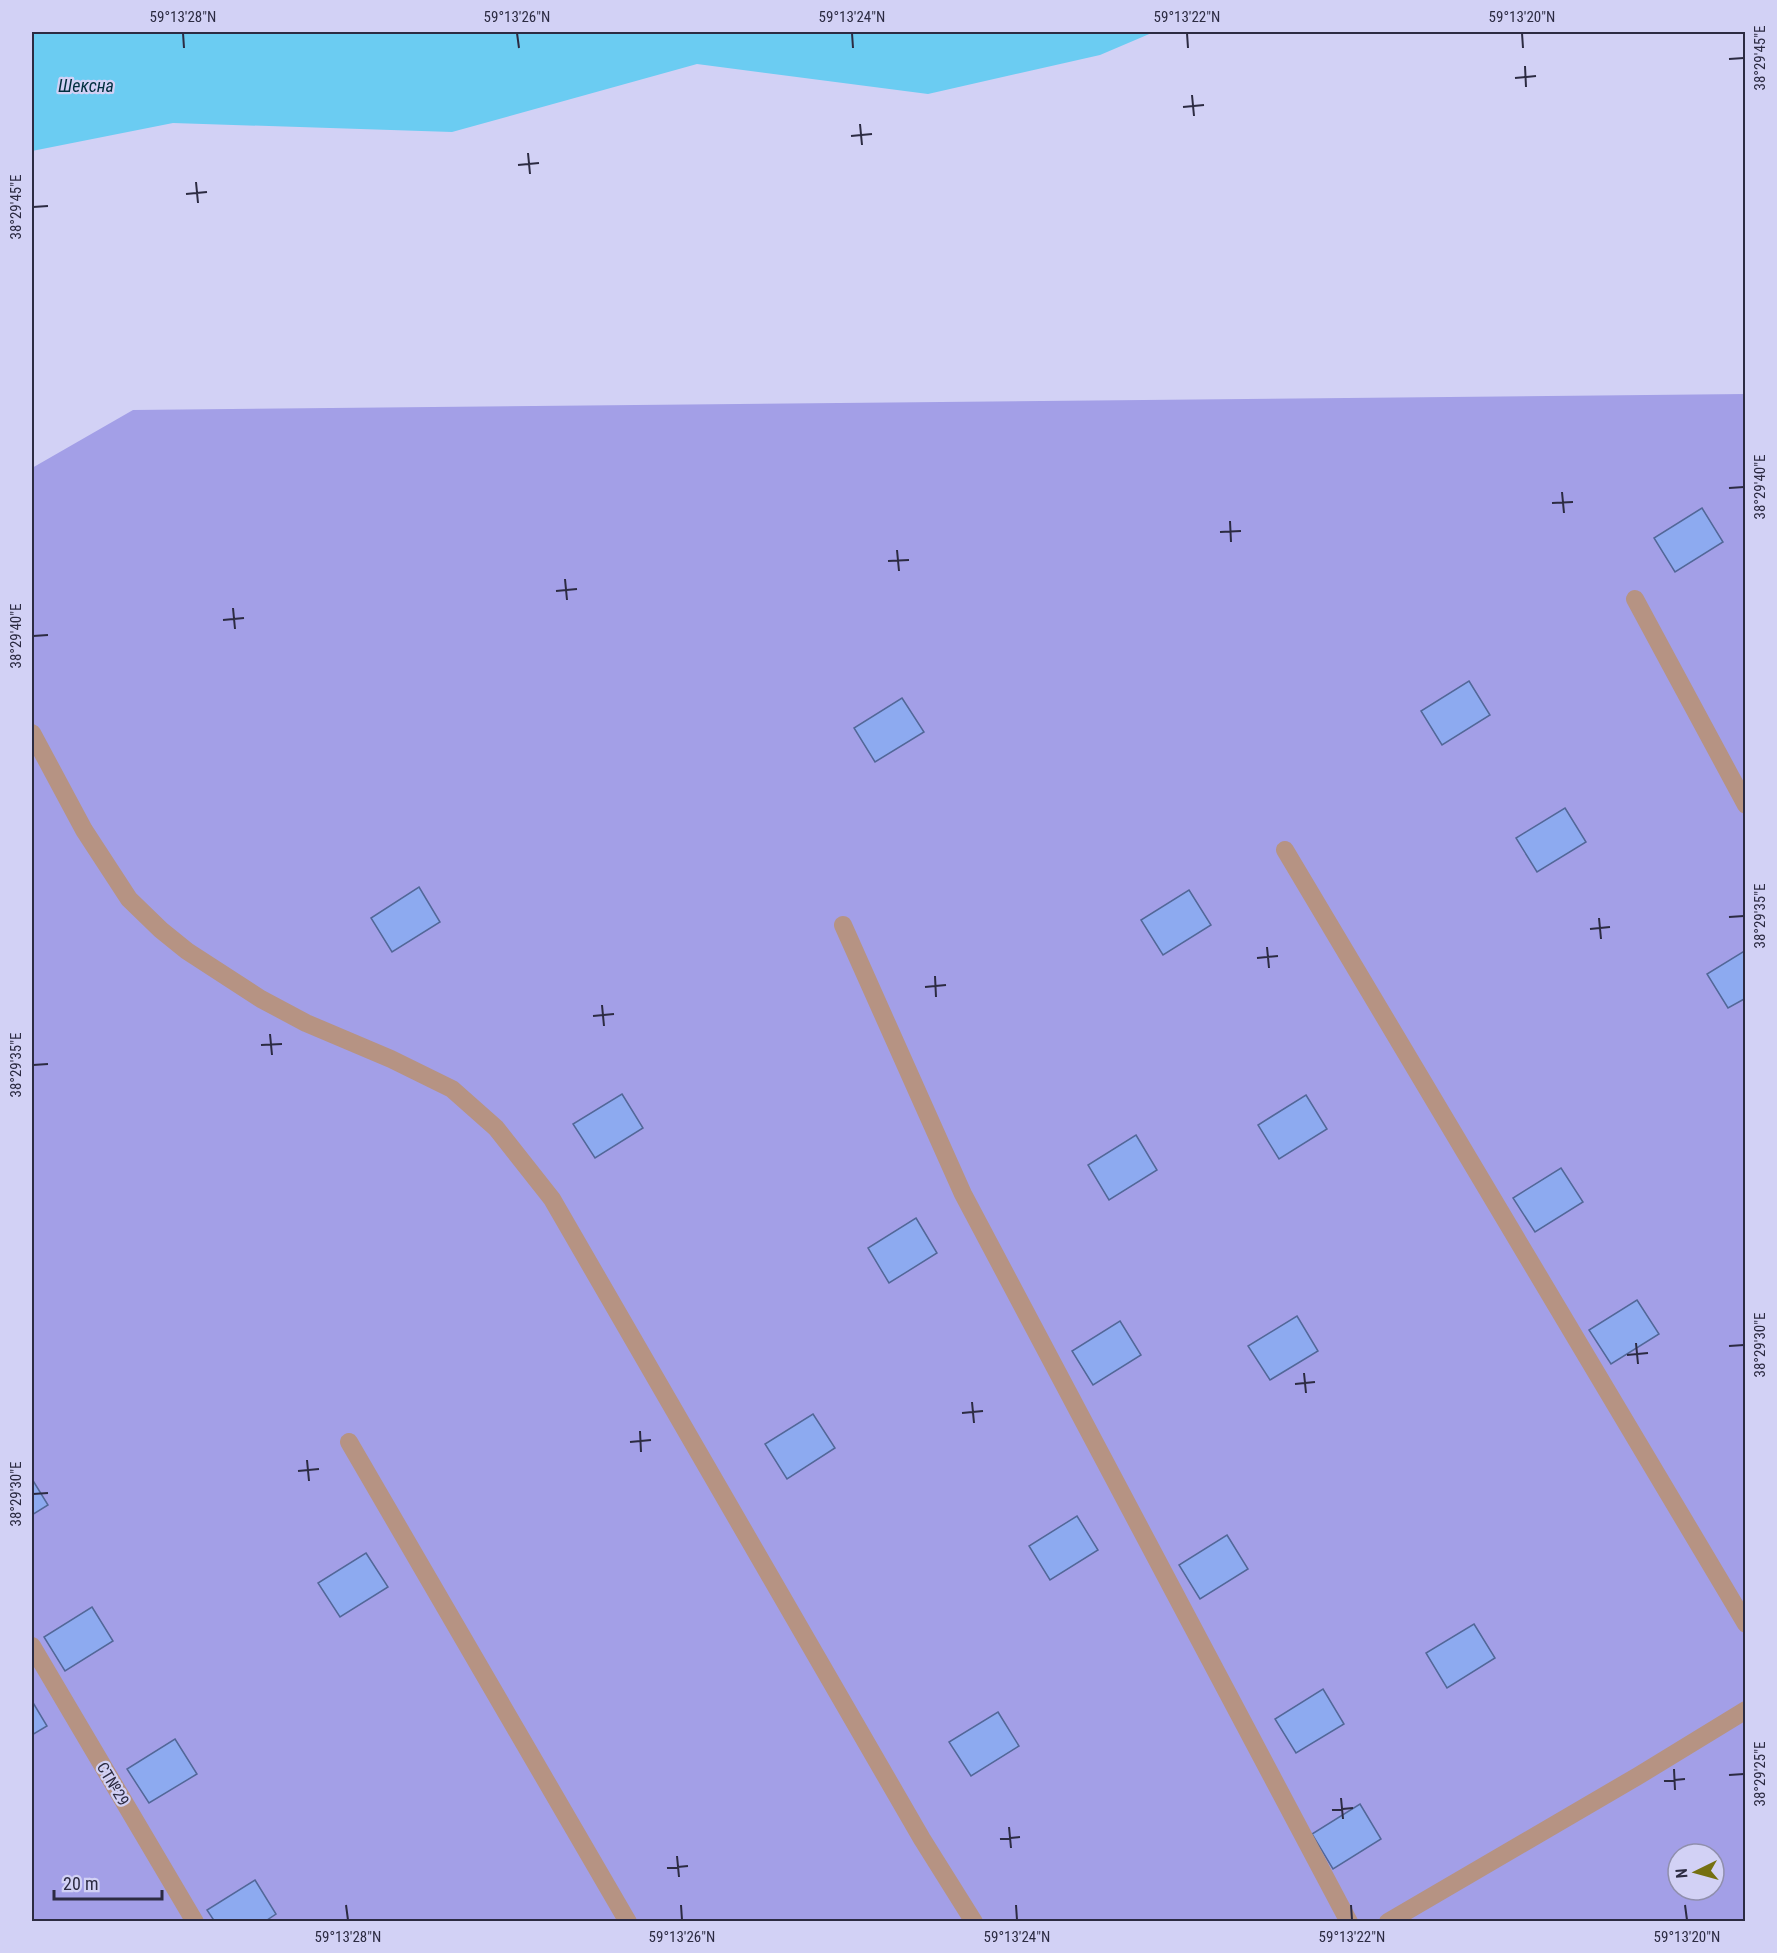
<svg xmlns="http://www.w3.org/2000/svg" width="1777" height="1953" viewBox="0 0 1777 1953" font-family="'Roboto Condensed',sans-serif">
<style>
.green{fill:#a39fe7;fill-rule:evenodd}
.water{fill:#6bccf2}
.building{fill:#8daaf0;stroke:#526798;stroke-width:1.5}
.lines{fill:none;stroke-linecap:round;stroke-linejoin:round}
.minor{stroke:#b69383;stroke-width:18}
.ticks{fill:none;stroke:#2c2b42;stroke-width:2}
.labels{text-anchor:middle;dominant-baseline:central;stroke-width:4.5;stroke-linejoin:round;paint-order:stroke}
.street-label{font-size:16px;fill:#2c2b42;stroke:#d2d1f5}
.water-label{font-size:18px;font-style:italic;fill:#002f3f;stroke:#d2d1f5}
.neatline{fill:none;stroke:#2c2b42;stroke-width:2}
.ticks-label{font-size:15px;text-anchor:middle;fill:#2c2b42}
</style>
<rect width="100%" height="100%" fill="#d2d1f5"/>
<path class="green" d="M1745,394V1921H32V468L133,410ZM1678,1854H1714V1890H1678Z"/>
<path class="water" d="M32,32H1154L1100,55L928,94L697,64L452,132L173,123L32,151Z"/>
<g class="building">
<path d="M1702,508L1723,542L1675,572L1654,538Z"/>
<path d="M1469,681L1490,715L1442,745L1421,711Z"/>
<path d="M902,698L924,732L875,762L854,728Z"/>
<path d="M1565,808L1586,842L1537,872L1516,838Z"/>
<path d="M419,887L440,922L392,952L371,918Z"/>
<path d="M1189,890L1211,925L1163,955L1141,920Z"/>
<path d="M1746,950V998L1728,1008L1707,974Z"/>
<path d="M622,1094L643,1128L595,1158L573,1124Z"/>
<path d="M1306,1095L1327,1129L1279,1159L1258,1125Z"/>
<path d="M1136,1135L1157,1170L1109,1200L1088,1165Z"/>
<path d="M1561,1168L1583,1202L1535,1232L1513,1198Z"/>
<path d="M916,1218L937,1253L889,1283L868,1248Z"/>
<path d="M1637,1300L1659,1334L1611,1364L1589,1330Z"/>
<path d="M1297,1316L1318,1351L1270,1380L1248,1346Z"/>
<path d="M1120,1321L1141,1355L1093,1385L1072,1351Z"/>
<path d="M813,1414L835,1448L787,1479L765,1444Z"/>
<path d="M32,1479L48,1505L32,1515Z"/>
<path d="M1077,1516L1098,1550L1050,1580L1029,1546Z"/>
<path d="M1227,1535L1248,1569L1200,1599L1179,1565Z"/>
<path d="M366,1553L388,1587L340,1617L318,1583Z"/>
<path d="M92,1607L113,1641L65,1671L44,1637Z"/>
<path d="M1474,1624L1495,1658L1447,1688L1426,1653Z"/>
<path d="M1323,1689L1344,1724L1296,1753L1275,1719Z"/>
<path d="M32,1701L47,1726L32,1735Z"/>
<path d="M998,1712L1019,1746L971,1776L949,1742Z"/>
<path d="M175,1739L197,1774L149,1803L127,1769Z"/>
<path d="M1360,1804L1381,1839L1333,1869L1312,1834Z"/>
<path d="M255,1880L276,1914L264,1922H215L207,1910Z"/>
</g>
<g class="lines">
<g class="minor">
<path d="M1635,599L1746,805"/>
<path d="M32,733L84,830L129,899L161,930L187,951L261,999L306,1023L391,1059L452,1089L496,1128L552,1199L922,1839L974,1922"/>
<path d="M1285,850L1746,1624"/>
<path d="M843,925L963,1194L1349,1922"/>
<path d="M349,1442L628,1922"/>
<path d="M32,1646L195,1922"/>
<path d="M1388,1922L1638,1776L1746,1710"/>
</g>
</g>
<path class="ticks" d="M183,33L184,48M517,33L519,48M852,33L853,48M1187,33L1188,48M1522,33L1523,48M1729,59L1744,58M1525,66L1526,87M1515,78L1536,76M1192,95L1194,116M1183,107L1204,105M860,124L862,145M851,136L872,134M528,153L530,174M518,165L539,163M196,182L198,203M186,194L207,192M33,207L48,206M1729,488L1744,487M1562,492L1564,513M1552,503L1573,502M1230,521L1231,542M1220,532L1241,531M897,550L899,571M888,561L909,560M565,579L567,600M556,591L577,589M233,608L235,629M223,620L244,618M33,636L48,635M1729,917L1744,916M1599,918L1601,939M1590,929L1610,927M1267,947L1269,968M1257,958L1278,956M935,976L936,997M925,987L946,985M602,1005L604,1026M593,1016L614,1014M270,1034L272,1055M261,1045L282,1044M33,1065L48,1064M1636,1343L1638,1364M1729,1346L1744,1345M1627,1355L1648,1353M1304,1373L1306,1393M1295,1384L1315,1382M972,1402L974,1423M962,1413L983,1411M640,1431L641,1452M630,1442L651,1440M307,1460L309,1481M298,1471L319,1469M33,1494L48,1493M1674,1769L1675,1790M1729,1775L1744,1774M1664,1781L1685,1779M1341,1798L1343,1819M1332,1810L1353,1808M1009,1827L1011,1848M1000,1839L1020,1837M677,1856L679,1877M667,1868L688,1866M346,1905L348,1920M681,1905L682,1920M1016,1905L1017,1920M1351,1905L1352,1920M1685,1905L1687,1920"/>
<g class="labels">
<g class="street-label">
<text transform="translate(113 1784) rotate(59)">СТ№29</text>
</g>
<g class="water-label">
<text x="86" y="85">Шексна</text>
</g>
</g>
<rect width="1777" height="1953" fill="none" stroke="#d2d1f5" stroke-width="66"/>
<g transform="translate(1696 1872) rotate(265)"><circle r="28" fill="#d2d1f5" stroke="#908fad" stroke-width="1.5"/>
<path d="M0-4.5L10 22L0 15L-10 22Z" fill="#757011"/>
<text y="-9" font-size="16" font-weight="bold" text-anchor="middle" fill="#2c2b42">N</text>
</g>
<path d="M54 1890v9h108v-9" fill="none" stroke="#2c2b42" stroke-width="3"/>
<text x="63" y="1890" font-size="18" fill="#2c2b42" stroke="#d2d1f5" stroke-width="4.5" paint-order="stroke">20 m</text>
<rect x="33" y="33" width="1711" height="1887" class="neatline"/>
<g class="ticks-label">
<text x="183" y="22">59°13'28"N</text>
<text x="517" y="22">59°13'26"N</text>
<text x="852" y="22">59°13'24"N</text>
<text x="1187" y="22">59°13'22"N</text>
<text x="1522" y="22">59°13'20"N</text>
<text transform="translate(1760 58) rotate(-90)" y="5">38°29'45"E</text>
<text transform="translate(16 207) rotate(-90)" y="5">38°29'45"E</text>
<text transform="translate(1760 487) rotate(-90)" y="5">38°29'40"E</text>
<text transform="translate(16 636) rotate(-90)" y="5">38°29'40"E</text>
<text transform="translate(1760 916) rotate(-90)" y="5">38°29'35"E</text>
<text transform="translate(16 1065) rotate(-90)" y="5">38°29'35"E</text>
<text transform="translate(1760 1345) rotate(-90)" y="5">38°29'30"E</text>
<text transform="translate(16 1494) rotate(-90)" y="5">38°29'30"E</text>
<text transform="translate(1760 1774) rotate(-90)" y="5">38°29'25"E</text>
<text x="348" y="1942">59°13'28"N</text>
<text x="682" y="1942">59°13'26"N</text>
<text x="1017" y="1942">59°13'24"N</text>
<text x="1352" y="1942">59°13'22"N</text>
<text x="1687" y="1942">59°13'20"N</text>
</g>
</svg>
